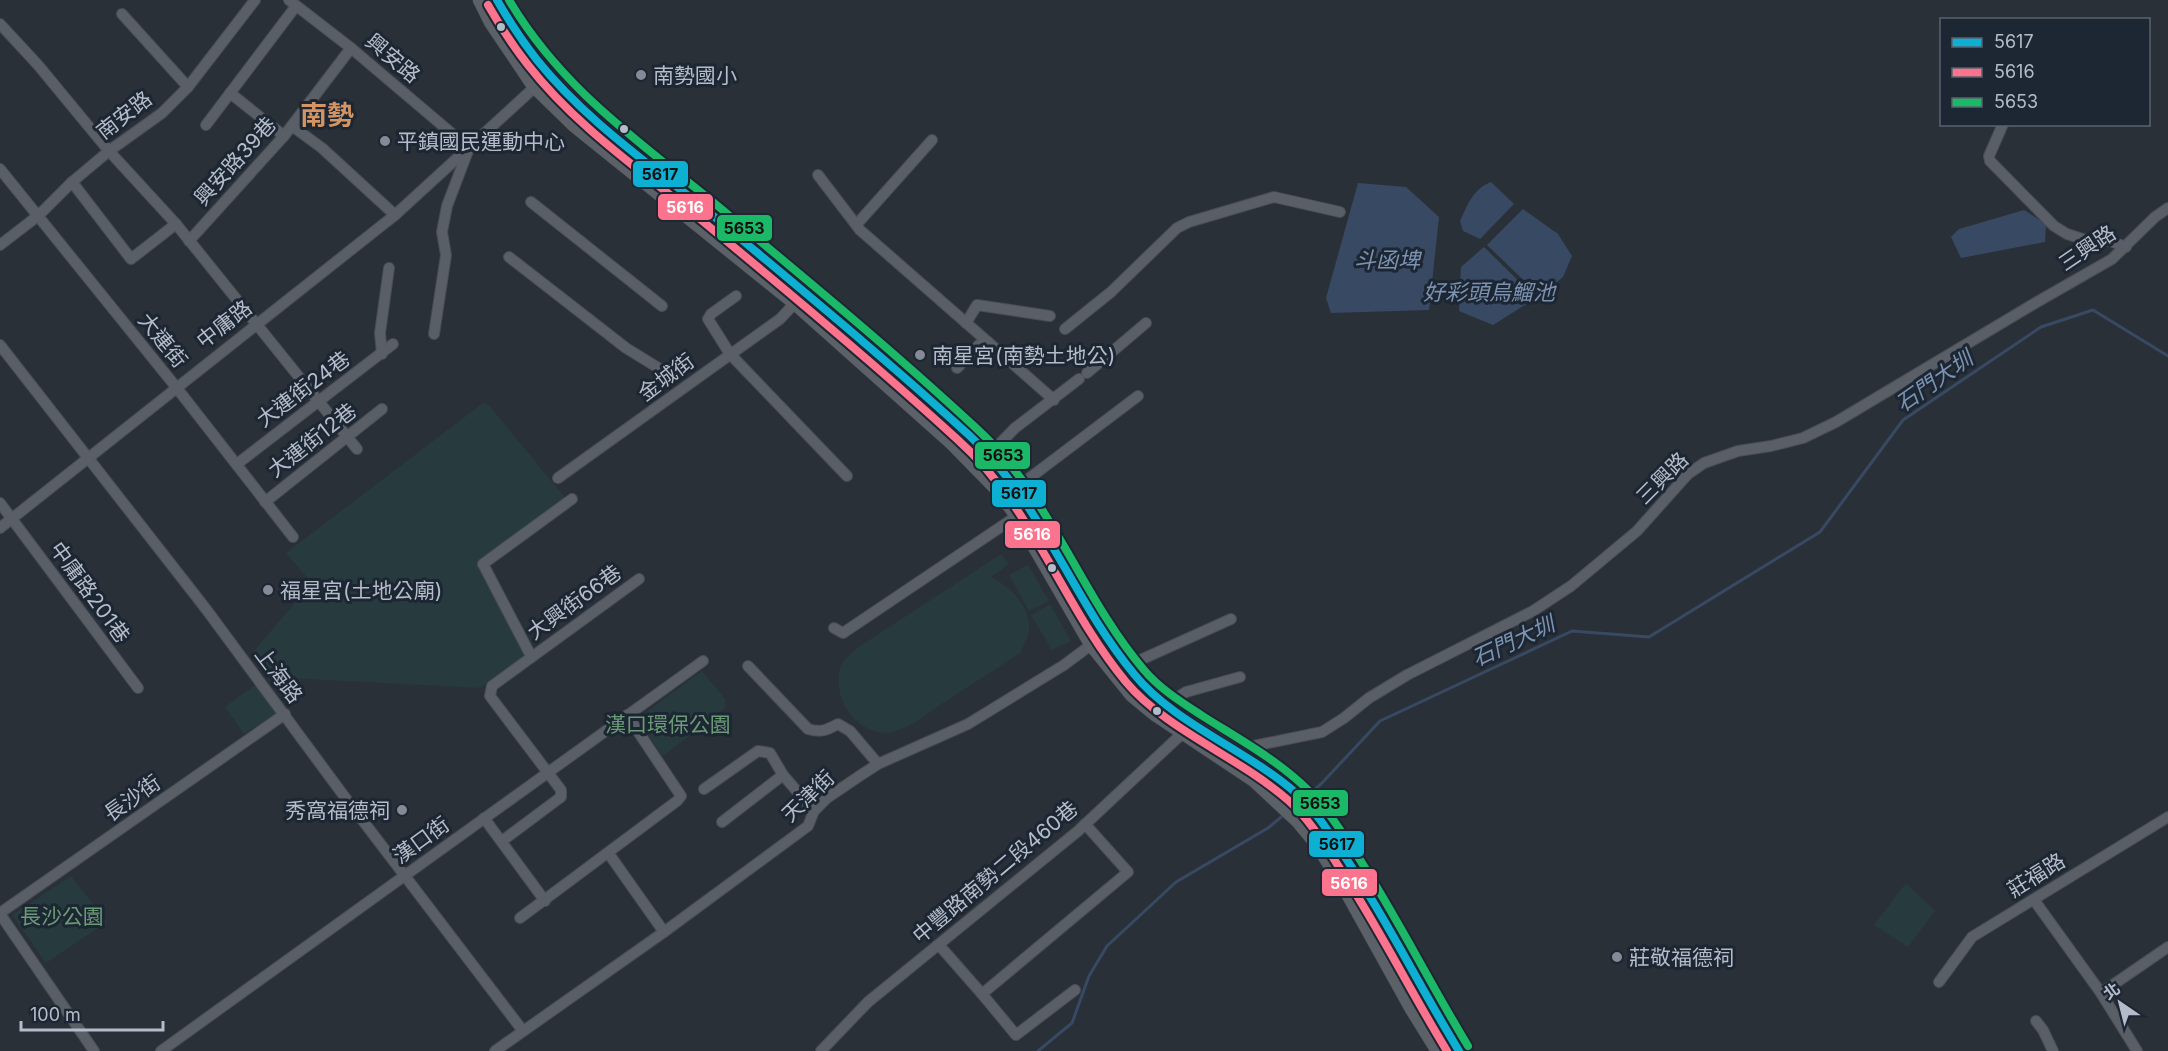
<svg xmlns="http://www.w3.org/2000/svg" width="2168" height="1051" viewBox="0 0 2168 1051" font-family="Inter,'Noto Sans TC',sans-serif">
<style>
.green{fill:#273a3e}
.water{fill:#384963}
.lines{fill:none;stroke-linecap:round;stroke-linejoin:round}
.stream{stroke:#384963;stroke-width:3}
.minor-casing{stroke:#484c53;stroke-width:12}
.major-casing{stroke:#484c55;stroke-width:15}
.minor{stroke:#5a5e66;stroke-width:10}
.major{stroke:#5c6168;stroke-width:14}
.bus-1-casing{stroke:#1d2633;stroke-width:12}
.bus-2-casing{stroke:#1d2633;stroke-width:12}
.bus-3-casing{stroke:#1d2633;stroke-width:12}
.bus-1{stroke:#0dafd3;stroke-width:8}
.bus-2{stroke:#fc738d;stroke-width:8}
.bus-3{stroke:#1ab867;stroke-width:8}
.bus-dot{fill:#b4bcc9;stroke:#1d2633;stroke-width:2}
.poi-dot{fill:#848b96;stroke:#1d2633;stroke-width:2}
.labels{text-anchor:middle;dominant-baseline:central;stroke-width:6;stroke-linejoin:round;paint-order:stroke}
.street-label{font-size:21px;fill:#b4bcc9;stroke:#1d2633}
.poi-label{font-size:21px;fill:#b4bcc9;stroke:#1d2633;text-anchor:start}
.park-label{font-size:21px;fill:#6b9a76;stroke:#1d2633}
.water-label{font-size:22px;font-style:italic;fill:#7c92b1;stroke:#1d2633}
.district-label{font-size:27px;font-weight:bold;fill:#d59563;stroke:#1d2633}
.line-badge{stroke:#1d2633;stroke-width:2}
.badge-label{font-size:16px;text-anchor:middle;font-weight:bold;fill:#fff}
.pale-badge-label{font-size:16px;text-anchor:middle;font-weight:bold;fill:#111}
</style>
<rect width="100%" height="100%" fill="#2a3038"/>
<g class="green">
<path d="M483,403L488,404L566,499L478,563L524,656L481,688L287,678L276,685L253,652L312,583L286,553Z"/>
<path d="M1001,554L1009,564L991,577C1010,586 1031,607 1029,630C1028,638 1024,645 1020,653C995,670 969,686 943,703C929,713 913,726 896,731C863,741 834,705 839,673C840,662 850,654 857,648Z"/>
<path d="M1028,565L1049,601L1029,611L1009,575Z"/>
<path d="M1050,604L1071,641L1052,650L1031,615Z"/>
<path d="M702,671L725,699V708L663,756L637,719Z"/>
<path d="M255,685L276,713L244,734L225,707Z"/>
<path d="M71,876L107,922L46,963L12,915Z"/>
<path d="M1906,883L1935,911L1908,947L1874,925Z"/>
</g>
<g class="water">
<path d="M1491,182L1514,204L1480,239L1463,231L1460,221C1468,204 1473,189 1491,182Z"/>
<path d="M1358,183L1406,187L1439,217L1429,310L1331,313L1326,298Z"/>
<path d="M1523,209L1558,234L1572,256L1563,277L1540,296L1487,245Z"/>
<path d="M2024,210L2046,224L2045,242L1961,258L1951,237L1959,229Z"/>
<path d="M1484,247L1536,298L1493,325L1459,311L1461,267Z"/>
</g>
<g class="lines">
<g class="stream">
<path d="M1305,798L1321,784L1380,721L1572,631L1649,637L1820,532L1903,420L2041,327L2093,310L2168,356"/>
<path d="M1038,1051L1072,1023L1089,976L1107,946L1176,882L1268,828L1286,813"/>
</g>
<g class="minor-casing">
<g id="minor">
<path d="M289,0L351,48L469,148L447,206L442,232L446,255L434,334"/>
<path d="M122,14L188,87"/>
<path d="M0,24L38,65L109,151L176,224L357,449"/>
<path d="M230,93L284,136"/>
<path d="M2003,124L1989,156L1990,161L2054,226L2067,234L2086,240L2110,241L2126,247"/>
<path d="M206,125L296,6"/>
<path d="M292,126L322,148L395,215"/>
<path d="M0,169L176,387L293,537"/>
<path d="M818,175L860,230L988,342"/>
<path d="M72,182L131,259L176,224"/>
<path d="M531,202L662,306"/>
<path d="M857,224L932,140"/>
<path d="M189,241L284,136L351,48"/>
<path d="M0,245L39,215L72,182L109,151L162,113L188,87L255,0"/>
<path d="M509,257L626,348L660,369"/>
<path d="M736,296L711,314L708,319L730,354L847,476"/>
<path d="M966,323L977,305L1050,316"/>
<path d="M1065,329L1111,292L1177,228L1189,222L1274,197L1340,212"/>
<path d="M0,345L206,609L344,796L523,1031"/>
<path d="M382,354L380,333L389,268"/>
<path d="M957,368L979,345L988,342L1054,400"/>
<path d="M1087,373L1146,323"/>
<path d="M989,455L1015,428L1079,379"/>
<path d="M237,464L393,344"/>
<path d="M558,478L780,319L795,303"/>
<path d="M1011,492L1138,396"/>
<path d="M265,502L382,409"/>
<path d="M0,503L138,688"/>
<path d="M0,528L395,215L548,75"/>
<path d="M834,628L843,633L1017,516"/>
<path d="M531,656L483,564L572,499"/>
<path d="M748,666L808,729C821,733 827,730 838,724L850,731L878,764"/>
<path d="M1127,666L1231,619"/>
<path d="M1166,705L1186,692L1240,677"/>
<path d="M1234,750L1322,732L1344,718L1369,698L1407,675L1533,611L1571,586L1637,531L1688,474L1704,463L1738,451L1771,446L1803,438L1836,422L2037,302L2112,259L2155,217L2168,208"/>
<path d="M704,789L758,751L770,753L783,775L814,811"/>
<path d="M484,818L545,901"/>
<path d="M722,822L783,775"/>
<path d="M502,841L561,797V790L490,696L492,686L639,579"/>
<path d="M609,854L664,932"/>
<path d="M2034,900L2101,993L2137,1051"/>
<path d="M0,913L285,714"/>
<path d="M0,914L94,1051"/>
<path d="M520,918L677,801L681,796L627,715"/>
<path d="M939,945L982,994L1128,872L1085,824"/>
<path d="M1939,982L1972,937L2168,817"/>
<path d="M2101,993L2168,947"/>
<path d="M982,994L1016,1035L1075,990"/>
<path d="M2036,1021L2043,1030L2053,1051"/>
<path d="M161,1051L703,661"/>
<path d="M495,1051L664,932L808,826L814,811L827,798L861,775L878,764L968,724L1064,665L1103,636"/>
<path d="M821,1051L868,1002L1078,831L1187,729"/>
</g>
</g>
<g class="major-casing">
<g id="major">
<path d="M480,0L491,22L534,86L574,125L795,303L952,443L999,491L1017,516L1091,644L1132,695L1155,714L1254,780L1298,821L1317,844L1346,890L1412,1009L1438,1051"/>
<path d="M497,0C542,88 627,146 702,207C777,269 852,332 925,397C947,416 971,435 990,456C1011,480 1029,505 1045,532C1071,574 1091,619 1121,658C1128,667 1135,677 1143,685C1196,733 1269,759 1317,814L1373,899L1428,1000L1459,1051"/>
</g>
</g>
<use href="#minor" class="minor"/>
<use href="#major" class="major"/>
<g class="bus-1-casing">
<path id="bus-1" d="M497,0C509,21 522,41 537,60C586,121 651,165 711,214C798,287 886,359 970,436C1042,503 1072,599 1134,674C1173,723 1249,751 1297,794C1319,814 1333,839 1349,863C1389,924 1421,989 1459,1051"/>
</g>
<g class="bus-2-casing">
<path id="bus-2" d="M488,5C500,26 513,46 528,65C577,128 645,173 706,224C791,294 876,365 958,440C1033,507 1063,606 1126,682C1166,730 1241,758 1289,801C1309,819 1323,842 1337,864C1377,924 1409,989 1447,1051"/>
</g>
<g class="bus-3-casing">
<path id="bus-3" d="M509,0C561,88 636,139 713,202C802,276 891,349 976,428C1051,496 1080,595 1144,670C1159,688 1181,702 1201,715C1237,738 1276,759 1307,789C1327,808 1340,830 1355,852C1396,915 1429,982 1468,1046"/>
</g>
<use href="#bus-1" class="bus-1"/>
<use href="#bus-2" class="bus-2"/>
<use href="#bus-3" class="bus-3"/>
</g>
<g class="bus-dot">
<circle cx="501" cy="27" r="5"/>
<circle cx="624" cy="129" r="5"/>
<circle cx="1052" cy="568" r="5"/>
<circle cx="1157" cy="711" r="5"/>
</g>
<g class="poi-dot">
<circle cx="641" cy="75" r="6"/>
<circle cx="385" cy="141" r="6"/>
<circle cx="920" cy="355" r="6"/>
<circle cx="268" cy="590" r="6"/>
<circle cx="402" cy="810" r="6"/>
<circle cx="1617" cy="957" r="6"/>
</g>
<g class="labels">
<g class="street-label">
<text transform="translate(393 58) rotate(40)">興安路</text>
<text transform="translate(124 115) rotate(-38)">南安路</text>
<text transform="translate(235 161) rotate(-48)">興安路39巷</text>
<text transform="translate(2087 248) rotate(-34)">三興路</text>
<text transform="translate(224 324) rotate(-38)">中庸路</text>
<text transform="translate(163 340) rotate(51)">大連街</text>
<text transform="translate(666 377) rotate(-37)">金城街</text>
<text transform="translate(303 389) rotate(-37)">大連街24巷</text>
<text transform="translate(312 440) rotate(-38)">大連街12巷</text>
<text transform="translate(1662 478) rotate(-45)">三興路</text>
<text transform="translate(90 592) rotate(54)">中庸路201巷</text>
<text transform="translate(574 602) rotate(-36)">大興街66巷</text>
<text transform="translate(279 675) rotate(53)">上海路</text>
<text transform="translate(808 796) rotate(-44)">天津街</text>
<text transform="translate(132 798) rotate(-35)">長沙街</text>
<text transform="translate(421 840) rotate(-36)">漢口街</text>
<text transform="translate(995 872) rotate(-40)">中豐路南勢二段460巷</text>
<text transform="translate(2036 875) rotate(-32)">莊福路</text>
</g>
<g class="poi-label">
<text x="653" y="75">南勢國小</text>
<text x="397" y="141">平鎮國民運動中心</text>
<text x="932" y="355">南星宮(南勢土地公)</text>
<text x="280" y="590">福星宮(土地公廟)</text>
<text x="390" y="810" text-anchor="end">秀窩福德祠</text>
<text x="1629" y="957">莊敬福德祠</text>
</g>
<g class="park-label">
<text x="668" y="724">漢口環保公園</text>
<text x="62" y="916">長沙公園</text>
</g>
<g class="water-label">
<text x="1387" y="260">斗函埤</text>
<text x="1489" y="292">好彩頭烏鰡池</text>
<text transform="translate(1934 381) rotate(-35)">石門大圳</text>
<text transform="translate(1513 641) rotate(-25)">石門大圳</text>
</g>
<g class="district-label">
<text x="327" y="115">南勢</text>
</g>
</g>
<g class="line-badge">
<rect x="632" y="160" width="57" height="28" rx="6" fill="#0dafd3"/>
<rect x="657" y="193" width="57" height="28" rx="6" fill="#fc738d"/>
<rect x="716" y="214" width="57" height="28" rx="6" fill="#1ab867"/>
<rect x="974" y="441" width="57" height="29" rx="6" fill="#1ab867"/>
<rect x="991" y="479" width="56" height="29" rx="6" fill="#0dafd3"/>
<rect x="1004" y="520" width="57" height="29" rx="6" fill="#fc738d"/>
<rect x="1292" y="789" width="57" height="28" rx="6" fill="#1ab867"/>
<rect x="1308" y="830" width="57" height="28" rx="6" fill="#0dafd3"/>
<rect x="1321" y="868" width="57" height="29" rx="6" fill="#fc738d"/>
</g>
<g class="badge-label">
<text x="685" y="213">5616</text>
<text x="1032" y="540">5616</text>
<text x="1349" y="889">5616</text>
</g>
<g class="pale-badge-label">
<text x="660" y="180">5617</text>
<text x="744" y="234">5653</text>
<text x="1003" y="461">5653</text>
<text x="1019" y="499">5617</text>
<text x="1320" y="809">5653</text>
<text x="1337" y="850">5617</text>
</g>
<rect x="1940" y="18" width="210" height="108" fill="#1d2633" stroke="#59626f" stroke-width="1.5"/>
<rect x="1952" y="38" width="30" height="9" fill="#0dafd3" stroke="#59626f" stroke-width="1.5"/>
<text x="1994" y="48" font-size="18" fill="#b4bcc9">5617</text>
<rect x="1952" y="68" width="30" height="9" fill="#fc738d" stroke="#59626f" stroke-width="1.5"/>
<text x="1994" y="78" font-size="18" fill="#b4bcc9">5616</text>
<rect x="1952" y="98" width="30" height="9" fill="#1ab867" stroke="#59626f" stroke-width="1.5"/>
<text x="1994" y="108" font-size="18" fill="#b4bcc9">5653</text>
<g transform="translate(2120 1003) rotate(325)" stroke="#1d2633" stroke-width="4.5" paint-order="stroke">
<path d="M0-4.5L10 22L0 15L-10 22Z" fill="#b4bcc9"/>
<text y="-9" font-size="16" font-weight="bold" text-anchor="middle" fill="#b4bcc9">北</text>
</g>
<path d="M21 1021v9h142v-9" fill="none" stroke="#b4bcc9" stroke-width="3"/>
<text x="30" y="1021" font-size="18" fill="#b4bcc9" stroke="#1d2633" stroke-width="4.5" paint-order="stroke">100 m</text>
</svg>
